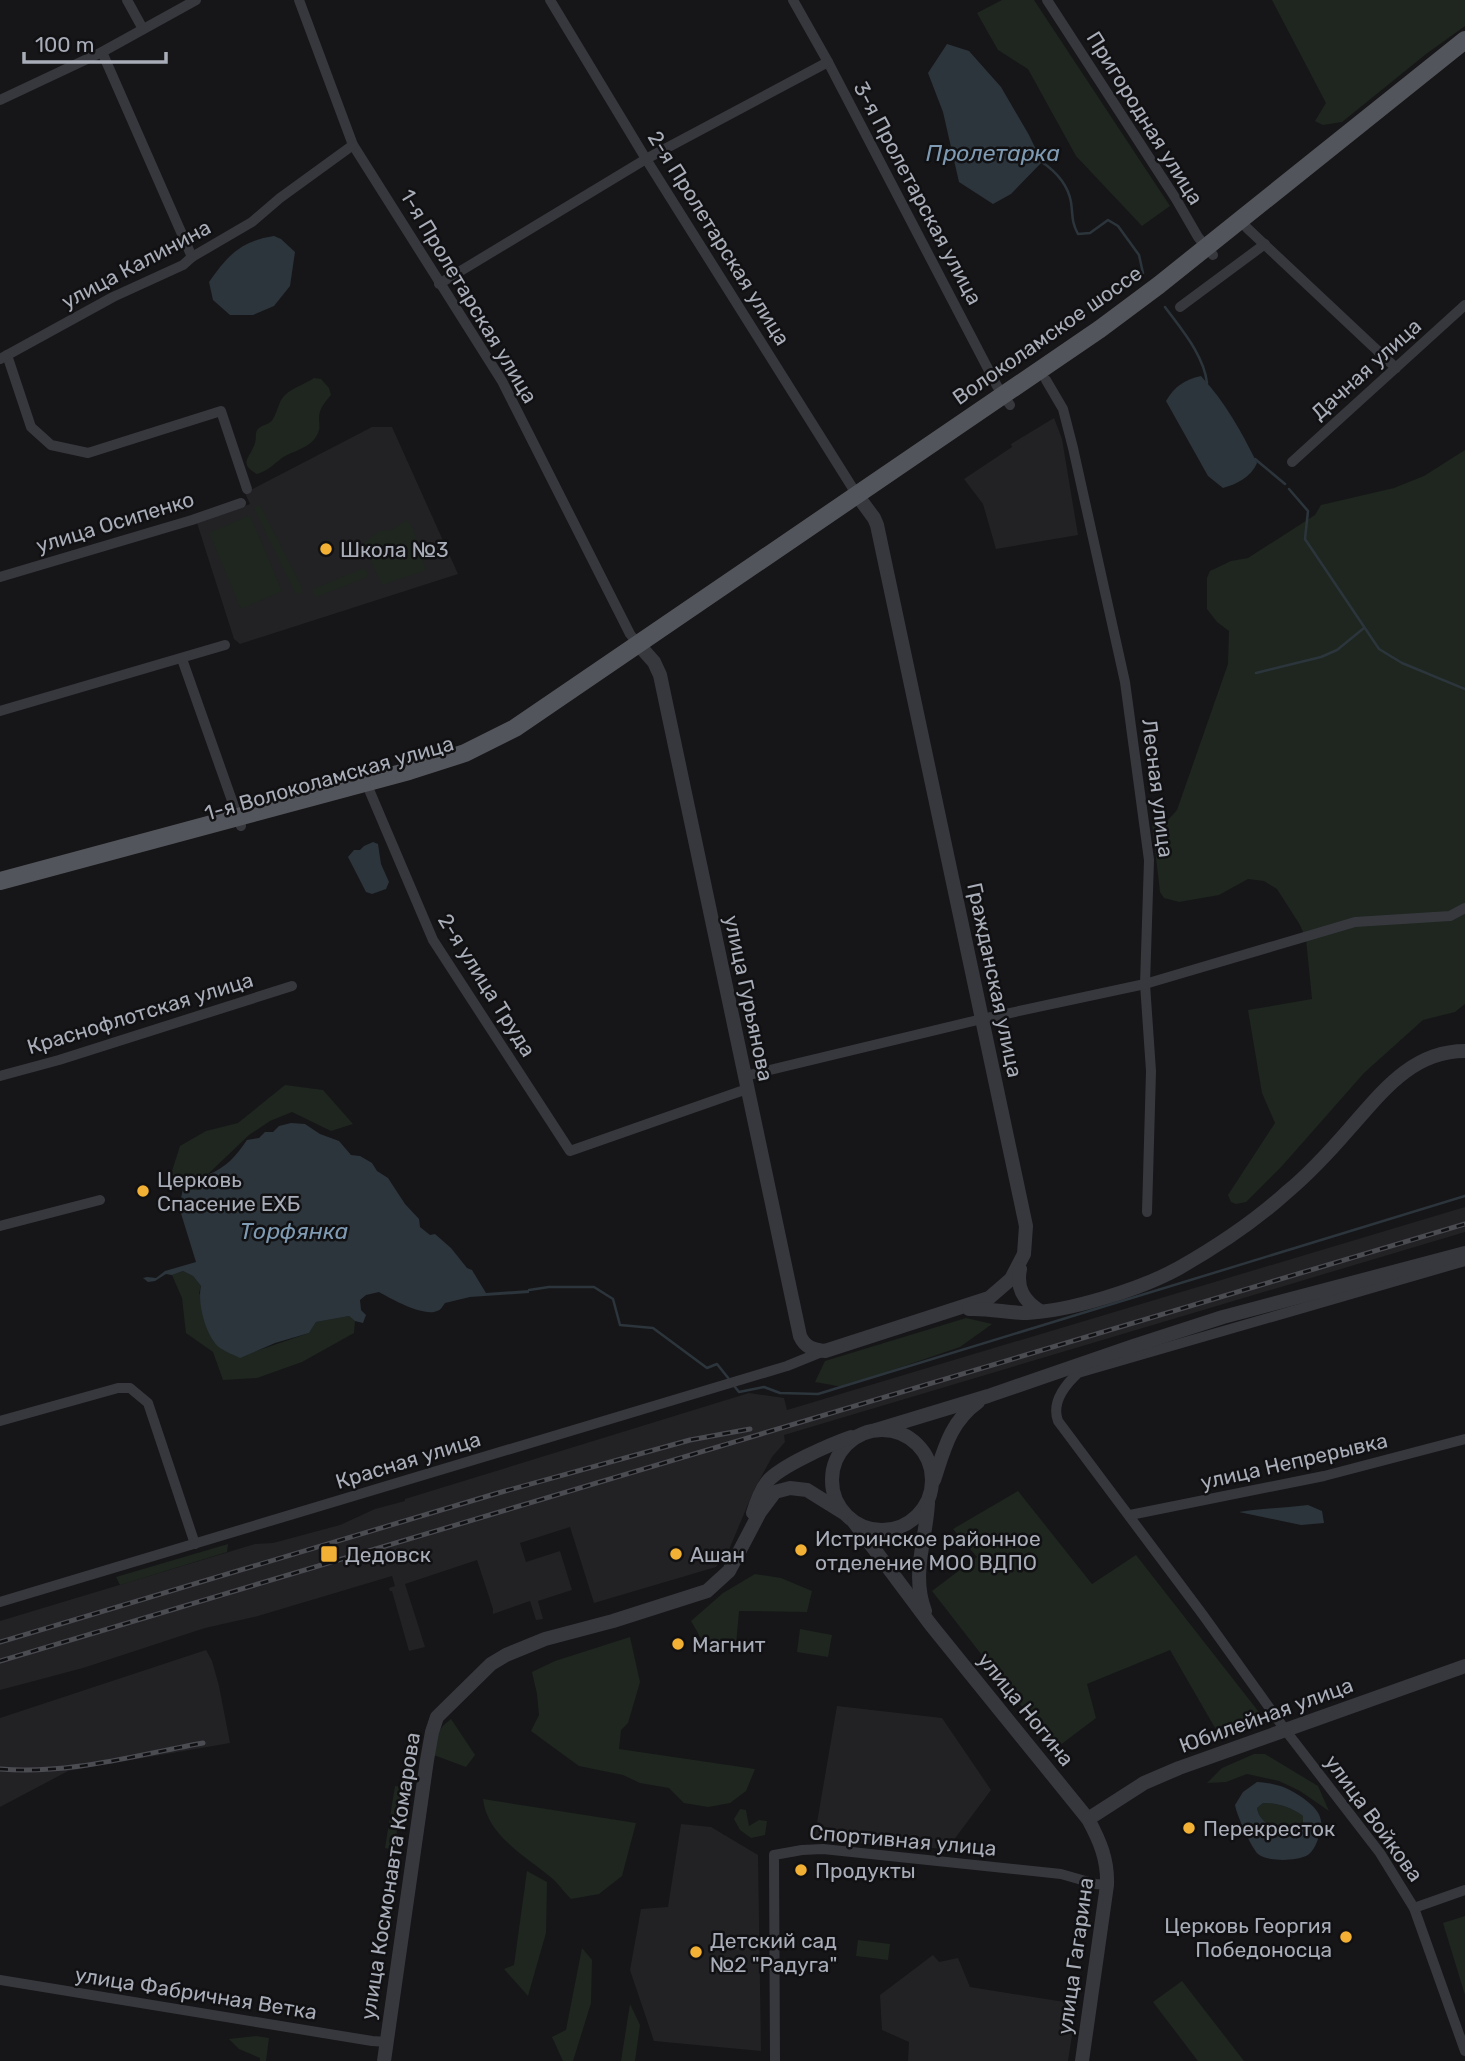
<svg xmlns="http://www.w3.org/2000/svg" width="1465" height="2061" viewBox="0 0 1465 2061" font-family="Rubik,sans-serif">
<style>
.built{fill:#222225}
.green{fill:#1e261f}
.water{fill:#2c353c;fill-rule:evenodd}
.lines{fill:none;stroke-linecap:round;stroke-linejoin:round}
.stream{stroke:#2c353c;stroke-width:2.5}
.minor{stroke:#37383d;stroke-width:10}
.tertiary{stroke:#37383d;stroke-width:14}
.primary{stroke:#53555c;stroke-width:18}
.rail-casing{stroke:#4a4c52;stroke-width:5}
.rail{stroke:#111113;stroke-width:2.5;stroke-dasharray:8;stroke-linecap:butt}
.poi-dot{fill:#f2b134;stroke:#111113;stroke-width:2.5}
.labels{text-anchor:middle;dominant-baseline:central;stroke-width:5;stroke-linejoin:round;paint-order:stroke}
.street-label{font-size:21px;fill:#a8adb8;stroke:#111113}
.poi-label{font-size:21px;fill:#a8adb8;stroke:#111113;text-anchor:start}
.water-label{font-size:23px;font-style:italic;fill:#7f9bb3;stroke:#111113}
</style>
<rect width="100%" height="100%" fill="#161618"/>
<g class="built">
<path d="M1054,418L1062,439L1078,535L996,549L983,504L964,479L1012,447L1011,444Z"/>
<path d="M372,427H392L458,574L240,644L234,639L197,523L250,504L245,493Z"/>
<path d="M1465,1207V1232L784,1435L785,1442L772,1457L754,1490L728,1552L716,1567L594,1603L570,1527L520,1543L526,1562L560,1551L572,1590L538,1601L543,1619L536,1620L530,1601L493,1614V1609L477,1560L405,1584L425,1647L409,1651L392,1591H390L389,1588L395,1586L392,1576L258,1616L205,1628L83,1668L0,1690V1621L255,1544L273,1543L340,1525L375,1509L405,1501V1499L749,1393L784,1398L787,1410Z"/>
<path d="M206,1650L212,1661L219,1686L230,1743L68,1771L0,1807V1718Z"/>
<path d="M837,1706L942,1718L991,1790L947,1849L814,1840Z"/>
<path d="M681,1824L711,1827L758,1855L761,2051L654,2041L630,1970L641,1909L668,1907Z"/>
<path d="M933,1955L939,1962L958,1958L970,1987L1077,2004L1068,2061H908L909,2042L882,2030L880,1995Z"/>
</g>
<g class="green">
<path d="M1002,0H1034L1170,206L1142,226L1076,156L1028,69L998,50L977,13Z"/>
<path d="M1272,0H1465V26L1426,54L1342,122L1323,125L1315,121L1326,103Z"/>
<path d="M314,378L321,379L329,388L331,395C324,403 319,409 319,419C319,420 320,429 319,430C315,446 297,450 285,456C275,462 269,471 257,474C237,463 251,457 255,443C257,438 254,432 259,428C264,424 269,425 273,419C278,411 278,402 285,395C292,388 305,384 314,378Z"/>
<path d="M1465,450V1004L1455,1012L1423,1020L1364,1073L1282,1166L1246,1202L1236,1204L1231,1202L1228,1195L1275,1123L1262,1093L1248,1010L1312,999L1306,939L1300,925L1277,889L1264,881L1248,879L1219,895L1179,902L1164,898L1160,892L1152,823L1168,820L1177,810L1228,664L1229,631L1217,622L1207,609V578L1210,571L1231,561L1248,558L1315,515L1321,505L1394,488L1424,476Z"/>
<path d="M260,505L302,587V592L300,594L295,593L254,508Z"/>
<path d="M250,515L282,591L241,609L209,533Z"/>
<path d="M407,520L413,528L426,570L382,585L363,544L379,531L392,530Z"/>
<path d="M364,568L367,572V577L317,597L313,593V589Z"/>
<path d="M285,1085L323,1090L353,1124L331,1131L292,1112L270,1121L249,1135L207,1175L199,1190L183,1189L171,1174L180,1146L206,1131L238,1123Z"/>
<path d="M183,1271L193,1276L201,1286L199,1293L231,1353L239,1357L309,1333L316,1322L349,1316L355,1321L354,1333L302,1362L257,1378L223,1380L213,1352L186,1333L182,1298L172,1275Z"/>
<path d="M966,1318L992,1324L960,1347L843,1387L815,1382L825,1361Z"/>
<path d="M1018,1491L1092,1584L1136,1555L1262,1716L1218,1733L1170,1650L1087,1684L1096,1718L1055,1749L932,1591L977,1557L953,1529Z"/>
<path d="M228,1544L227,1552L120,1585L116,1577Z"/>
<path d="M755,1574L781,1578L812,1591L807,1612L739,1611L736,1644L703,1642L691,1621L723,1593Z"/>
<path d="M800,1629L832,1635L828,1657L797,1652Z"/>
<path d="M630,1637L640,1682L628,1723L621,1730L619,1749L755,1769L746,1791L730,1803L708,1807L684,1803L669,1788L640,1783L623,1775L579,1766L531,1731L539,1715L537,1694L532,1672L555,1661Z"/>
<path d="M451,1719L475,1755L466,1767L431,1754C434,1740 438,1728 451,1719Z"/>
<path d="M1254,1754H1265L1318,1786L1329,1811L1300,1791L1279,1781L1247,1774L1226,1782L1207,1783L1222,1768Z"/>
<path d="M395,1786L404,1787L394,1850L385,1848Z"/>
<path d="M483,1799L636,1823L622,1876L599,1894L571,1899C565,1893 559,1885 553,1879C527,1857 487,1836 483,1799Z"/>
<path d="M1263,1803C1277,1803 1291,1807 1303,1816V1826C1287,1836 1260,1827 1257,1808Z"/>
<path d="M740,1809L746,1810L749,1826L759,1820L767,1821L765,1835L751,1838L740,1830L734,1819Z"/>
<path d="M527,1871L547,1882L546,1933L528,1996L504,1969L514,1965Z"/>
<path d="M1465,1916V1995L1443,1923Z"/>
<path d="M858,1940L890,1944L888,1960L856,1956Z"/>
<path d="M582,1948L592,1960L591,2003L573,2061H563L552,2037L566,2030Z"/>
<path d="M1182,1981L1244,2061H1198L1153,2002Z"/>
<path d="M630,2004L640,2025L635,2061H621Z"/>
<path d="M256,2036L269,2038L266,2061H260V2058L239,2049L229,2039Z"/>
</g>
<g class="water">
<path d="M947,44L969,51L1001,87L1029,135L1042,162L1011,194L993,204L959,182L943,112L928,73Z"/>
<path d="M274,236L281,239L295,252L290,286L274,306L253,315H230L213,300L209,282C228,255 241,241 274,236Z"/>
<path d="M1201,376C1225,402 1241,431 1257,463C1251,477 1237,484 1223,488L1208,476L1166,401C1175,386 1184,380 1201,376Z"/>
<path d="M373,842L378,844L381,864L389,882L386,889L372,894L366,892L348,857L354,850H360L364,846Z"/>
<path d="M291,1123L305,1124L320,1134L339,1141L351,1155L360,1156L372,1163L377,1171L388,1178L405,1204L419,1219L420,1227L430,1235L435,1234L451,1248L467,1268L472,1270L486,1293L529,1290V1293L470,1297L445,1303C442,1307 441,1310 437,1311C424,1317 391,1299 379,1292L366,1295L360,1300L361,1310L366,1315L363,1323L355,1321L349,1316L316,1322L309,1333L275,1343L240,1358C234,1355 226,1352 220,1348C206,1337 197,1303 201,1286L193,1276L183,1271L172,1275L166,1274L155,1281L148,1282L143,1278L147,1277L156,1278L165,1271L196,1262L179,1207L183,1189L199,1190L207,1175C226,1168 236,1156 247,1140L259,1138L265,1132H273L279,1126Z"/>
<path d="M1308,1505L1322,1511L1324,1523L1301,1525L1239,1512C1262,1508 1285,1508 1308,1505Z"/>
<path d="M1257,1782C1275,1783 1288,1787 1303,1798C1319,1810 1326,1819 1318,1839C1316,1845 1312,1853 1306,1856C1296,1861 1267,1862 1258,1854C1251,1847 1237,1816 1235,1805L1243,1792ZM1263,1803C1277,1803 1291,1807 1303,1816V1826C1287,1836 1260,1827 1257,1808Z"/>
</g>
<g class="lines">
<g class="stream">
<path d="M1042,162C1055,171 1068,185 1071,202C1073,215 1071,221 1078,234L1090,233L1108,220L1118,226L1139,255L1143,273"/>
<path d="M1165,307C1181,329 1204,355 1207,383"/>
<path d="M1255,459L1285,484"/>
<path d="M1289,489L1308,511L1305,539L1379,649L1402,663L1465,689"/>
<path d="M1256,673L1321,657L1337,650L1364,628"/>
<path d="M529,1290L549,1287H594L613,1299L620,1325L653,1328L707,1368L717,1364L729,1379"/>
<path d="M735,1387L739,1392L764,1387L780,1393L818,1394L1465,1196"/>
</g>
<g class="minor">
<path d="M127,0L143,29"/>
<path d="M299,0L353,145L502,381L630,634L638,644"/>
<path d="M550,0L646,159L857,495"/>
<path d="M793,0L828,62L997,386L1010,405"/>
<path d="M1047,0L1176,199L1198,237L1213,255"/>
<path d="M102,52L192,257"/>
<path d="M0,100L102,52L196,0"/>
<path d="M1241,220L1247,228L1396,368"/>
<path d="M439,284L646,159L828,62"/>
<path d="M1180,307L1265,244"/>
<path d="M7,355L31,427L51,445L88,453L221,411L247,489"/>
<path d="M0,359L113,297L183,265L192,257L252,222L280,198L353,145"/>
<path d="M1046,380L1063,409L1073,448L1125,682L1149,860L1145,984L1151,1071L1147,1212"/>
<path d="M1292,462L1465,305"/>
<path d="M0,577L192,520L241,503"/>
<path d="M182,659L241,826"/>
<path d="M0,711L225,645"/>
<path d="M370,792L433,940L570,1151L747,1089"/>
<path d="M0,1076L59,1060L292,986"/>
<path d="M745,1076L982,1019L1145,984L1355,922L1450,916L1465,908"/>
<path d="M0,1226L100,1200"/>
<path d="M1465,1261L1078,1373C1065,1385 1051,1402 1058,1421L1203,1615L1286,1731L1380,1853L1414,1908L1465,2051"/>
<path d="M0,1421L118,1388H130L148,1403L195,1544"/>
<path d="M1130,1515L1324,1476L1465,1439"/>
<path d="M0,1602L787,1366L824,1351"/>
<path d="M1414,1908L1465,1890"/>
<path d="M0,1980L372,2041L387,2042"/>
<path d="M775,2061L774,1855L802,1850L823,1849L1061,1874L1096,1884L1107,1885"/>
</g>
<g class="tertiary">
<path d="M638,644L654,662L660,675L800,1336C805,1347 813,1350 825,1351L989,1298L1011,1279L1024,1254L1026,1226L877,525L874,518L857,495"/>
<path d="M1020,1269C1016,1288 1024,1301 1040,1311"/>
<path d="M969,1309C989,1308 1008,1313 1027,1313C1070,1311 1141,1289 1179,1268C1216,1247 1255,1221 1287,1192C1310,1173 1331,1150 1350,1128C1382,1092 1412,1051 1465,1051"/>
<circle cx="882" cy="1480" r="50"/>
<path d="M876,1430L988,1396L1133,1346L1223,1317L1465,1253"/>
<path d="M934,1480C944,1450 950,1422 978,1402"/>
<path d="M753,1513C756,1503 760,1491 767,1482C780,1466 831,1444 851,1437"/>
<path d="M854,1522L931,1625L1088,1819C1100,1841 1108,1860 1107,1885L1082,2061"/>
<path d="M925,1611C911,1575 926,1540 928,1503"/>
<path d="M1088,1819L1144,1783L1179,1768L1465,1666"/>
<path d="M384,2061L427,1760L432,1732L437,1717L491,1664L506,1655L545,1639L613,1621L707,1591L729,1571L760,1512L775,1492L790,1488L807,1490L844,1513"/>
</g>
<path class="primary" d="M0,881L409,771L465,753L515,728L1100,329L1159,285L1465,40"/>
<g class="rail-casing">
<g id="rail">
<path d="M0,1642L498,1493L690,1440L750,1429"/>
<path d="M0,1661L1465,1224"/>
<path d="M0,1769C68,1775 136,1755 203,1743"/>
</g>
</g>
<use href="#rail" class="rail"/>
</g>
<g class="poi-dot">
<circle cx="326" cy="549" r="7"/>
<circle cx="143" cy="1191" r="7"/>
<circle cx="801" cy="1550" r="7"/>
<rect x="320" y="1545" width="18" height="18" rx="3.5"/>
<circle cx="676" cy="1554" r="7"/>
<circle cx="678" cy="1644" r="7"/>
<circle cx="1189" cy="1828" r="7"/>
<circle cx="801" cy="1870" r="7"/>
<circle cx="1346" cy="1937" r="7"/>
<circle cx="696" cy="1952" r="7"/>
</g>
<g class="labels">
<g class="street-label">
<text transform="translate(1145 118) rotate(58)">Пригородная улица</text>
<text transform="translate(918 193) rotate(62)">3-я Пролетарская улица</text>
<text transform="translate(719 238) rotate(58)">2-я Пролетарская улица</text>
<text transform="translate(136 264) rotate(-28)">улица Калинина</text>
<text transform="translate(469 296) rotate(59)">1-я Пролетарская улица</text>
<text transform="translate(1047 335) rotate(-35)">Волоколамское шоссе</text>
<text transform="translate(1366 369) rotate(-42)">Дачная улица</text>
<text transform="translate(115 522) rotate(-17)">улица Осипенко</text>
<text transform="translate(329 778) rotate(-16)">1-я Волоколамская улица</text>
<text transform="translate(1158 788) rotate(83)">Лесная улица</text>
<text transform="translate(995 980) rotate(78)">Гражданская улица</text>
<text transform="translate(487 985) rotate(58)">2-я улица Труда</text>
<text transform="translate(749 998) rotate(78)">улица Гурьянова</text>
<text transform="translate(140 1013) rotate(-17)">Краснофлотская улица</text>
<text transform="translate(408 1460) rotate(-17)">Красная улица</text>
<text transform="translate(1294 1461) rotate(-13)">улица Непрерывка</text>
<text transform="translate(1026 1709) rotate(51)">улица Ногина</text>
<text transform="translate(1266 1715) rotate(-20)">Юбилейная улица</text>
<text transform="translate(1374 1818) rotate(54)">улица Войкова</text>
<text transform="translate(903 1840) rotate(5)">Спортивная улица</text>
<text transform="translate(390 1876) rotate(-81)">улица Космонавта Комарова</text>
<text transform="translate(1075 1956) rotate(-82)">улица Гагарина</text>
<text transform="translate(196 1993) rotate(9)">улица Фабричная Ветка</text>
</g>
<g class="poi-label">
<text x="340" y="549">Школа №3</text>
<text x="157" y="1179">Церковь<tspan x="157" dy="24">Спасение ЕХБ</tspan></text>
<text x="815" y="1538">Истринское районное<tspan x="815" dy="24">отделение МОО ВДПО</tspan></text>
<text x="345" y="1554">Дедовск</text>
<text x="690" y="1554">Ашан</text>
<text x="692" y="1644">Магнит</text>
<text x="1203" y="1828">Перекресток</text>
<text x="815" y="1870">Продукты</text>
<text x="1332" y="1925" text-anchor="end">Церковь Георгия<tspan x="1332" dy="24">Победоносца</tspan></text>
<text x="710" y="1940">Детский сад<tspan x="710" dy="24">№2 "Радуга"</tspan></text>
</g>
<g class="water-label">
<text x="993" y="153">Пролетарка</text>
<text x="294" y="1231">Торфянка</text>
</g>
</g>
<path d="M24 52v10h142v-10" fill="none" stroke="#a8adb8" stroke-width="3.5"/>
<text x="35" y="52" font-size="21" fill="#a8adb8" stroke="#111113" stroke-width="5" paint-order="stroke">100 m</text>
</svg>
